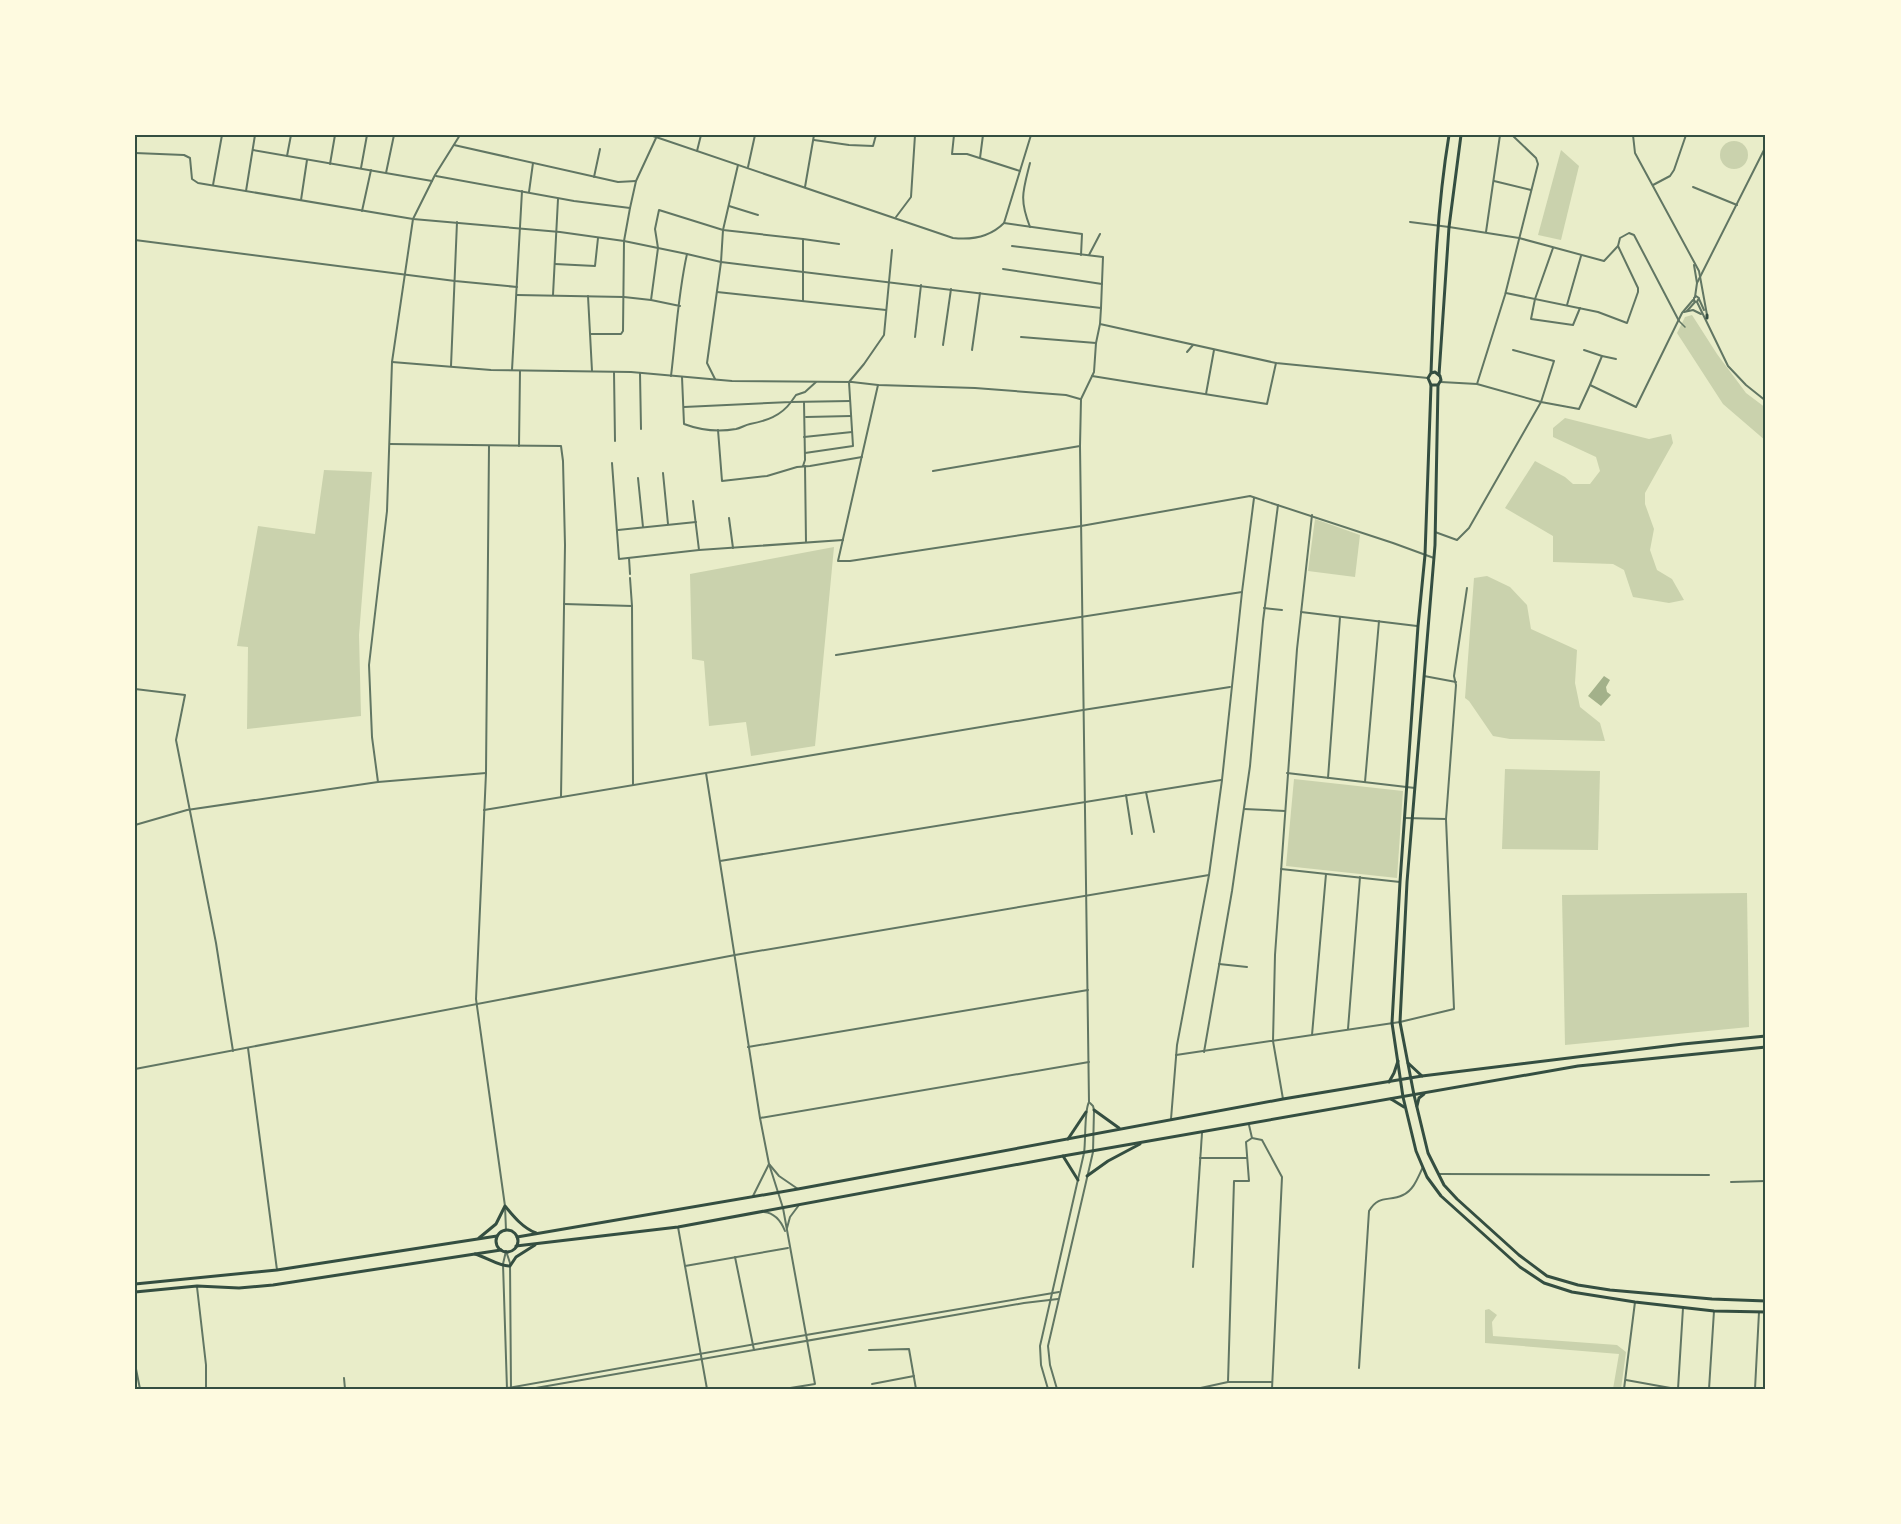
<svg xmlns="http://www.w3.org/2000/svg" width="1901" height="1524" viewBox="0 0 1901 1524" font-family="'Noto Sans',sans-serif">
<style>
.green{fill:#cad2ad}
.water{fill:#a3b18a}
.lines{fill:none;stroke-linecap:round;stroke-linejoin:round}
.pedestrian{stroke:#617663;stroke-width:1.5}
.minor{stroke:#617663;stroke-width:2}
.tertiary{stroke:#617663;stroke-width:2}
.secondary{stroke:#344e41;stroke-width:3}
.trunk{stroke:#344e41;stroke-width:3}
.neatline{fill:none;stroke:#344e41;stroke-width:2}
</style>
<rect width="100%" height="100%" fill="#e9edc9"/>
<g class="green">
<circle cx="1734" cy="155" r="14"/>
<path d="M1561,150L1579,166L1561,240L1538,235Z"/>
<path d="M1692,315L1717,354L1746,393L1766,408V441L1723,404L1677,333L1685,317Z"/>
<path d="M1565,418L1649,439L1671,434L1673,443L1645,493V504L1654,529L1650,550L1657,570L1672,579L1684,600L1669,603L1633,597L1624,570L1613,564L1553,562V536L1505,508L1535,461L1565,477L1573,484H1590L1600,471L1596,457L1553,437V428Z"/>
<path d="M324,470L372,472L359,635L361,716L247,729L248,647L237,646L258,526L315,534Z"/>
<path d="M1315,519L1360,535L1355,577L1308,571Z"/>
<path d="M834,547L815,746L751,756L746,722L709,726L704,661L692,659L690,574Z"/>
<path d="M1487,576L1510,587L1527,605L1531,629L1577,650L1575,683L1580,707L1600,723L1605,741L1510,739L1493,736L1469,701L1465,698L1474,578Z"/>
<path d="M1505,769L1600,771L1598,850L1502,849Z"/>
<path d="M1294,779L1403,791L1397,878L1286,866Z"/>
<path d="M1747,893L1749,1027L1565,1045L1562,895Z"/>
<path d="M1489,1309L1497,1315L1492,1322L1493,1336L1617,1345L1626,1352L1621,1389H1613L1619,1354L1485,1343V1310Z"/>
</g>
<path class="water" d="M1604,676L1610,680L1606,687L1607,692L1611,695L1601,706L1588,696Z"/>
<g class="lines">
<path class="pedestrian" d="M1679,321L1685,327"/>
<g class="minor">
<path d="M954,135L952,154H967L1020,171"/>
<path d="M814,140L849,145L873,146L876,135"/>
<path d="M454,145L618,182L636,181"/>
<path d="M253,150L432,181"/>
<path d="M697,151L701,135"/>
<path d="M135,153L184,155L190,158L192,179L198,183L413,219L560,232L624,241L623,331L621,334H591"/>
<path d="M287,156L291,135"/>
<path d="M980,158L983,135"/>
<path d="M1030,163C1023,191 1019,199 1030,227"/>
<path d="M330,164L335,135"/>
<path d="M738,165L723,230L803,239V301"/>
<path d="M748,167L755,135"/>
<path d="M361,168L367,135"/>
<path d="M386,173L394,135"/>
<path d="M436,176L574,201L630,208L624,241L687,254"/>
<path d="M594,177L600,149"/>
<path d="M1494,181L1531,190"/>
<path d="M213,185L222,135"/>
<path d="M1653,185L1670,176L1674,170L1686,135"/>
<path d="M805,187L814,135"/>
<path d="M1693,187L1737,205"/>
<path d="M246,191L255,135"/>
<path d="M529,192L533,163"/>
<path d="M301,200L307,160"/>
<path d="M729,206L758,215"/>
<path d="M630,208L636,181L656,138"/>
<path d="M362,211L371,170"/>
<path d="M896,217L911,197L915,135"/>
<path d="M1410,222L1449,227L1519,238L1604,261L1618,246"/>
<path d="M1004,223L1082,234L1081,255"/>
<path d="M1486,232L1500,135"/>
<path d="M803,239L839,244"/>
<path d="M135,240L455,281L517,287"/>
<path d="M1012,246L1103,257L1101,308"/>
<path d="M1553,248L1535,299L1531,319L1573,325L1580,308"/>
<path d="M1089,255L1100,234"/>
<path d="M555,264L595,266L598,238"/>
<path d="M1003,269L1102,284"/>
<path d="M717,292L886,310"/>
<path d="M1506,293L1598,312L1627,323L1638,292V288L1618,246L1620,238L1629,233L1634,235L1679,321"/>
<path d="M517,295L624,297L651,300"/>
<path d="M553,295L558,199"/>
<path d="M588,296L592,371"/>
<path d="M1567,305L1581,256"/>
<path d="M915,337L921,285"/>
<path d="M1021,337L1096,343"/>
<path d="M943,345L951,289"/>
<path d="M972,350L980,293"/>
<path d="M1584,350L1602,356L1590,385"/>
<path d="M1187,352L1193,345"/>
<path d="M1602,356L1616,359"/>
<path d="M392,362L491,370L631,372L732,381L852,382L878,385L975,388L1066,395L1080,399"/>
<path d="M451,366L457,222"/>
<path d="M512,370L522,191"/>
<path d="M614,372L615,441"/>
<path d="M640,373L641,429"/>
<path d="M671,376C676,335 678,294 687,254L721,262L723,230L659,210L655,229L658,248L651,300L680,306"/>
<path d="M1092,376L1267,404L1276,363"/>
<path d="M682,377L684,424C700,430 719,432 736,429C741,428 745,425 750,424C766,421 781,416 791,402L850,401"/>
<path d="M715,379L707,363L721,262L1101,308L1100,324"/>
<path d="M1477,384L1505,295L1538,164L1536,158L1512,135"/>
<path d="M878,385L838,561H850L1081,526"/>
<path d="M1206,394L1214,350"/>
<path d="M804,402L805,460L803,466H805L806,542"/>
<path d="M684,407L791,402L796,395L805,392L816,382"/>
<path d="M806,417L851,416"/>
<path d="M718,430L722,481L767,476L797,467L810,466L862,457"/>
<path d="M804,437L852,432"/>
<path d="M390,444L561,446L563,461L565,545L561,797"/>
<path d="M489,446L486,773L476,999L505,1206L506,1230"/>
<path d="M519,446L520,371"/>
<path d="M805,453L853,446L849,382L864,364L884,335L892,250"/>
<path d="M612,463L619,559L699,550L843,540"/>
<path d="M933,471L1080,446"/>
<path d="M663,473L668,524"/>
<path d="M638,478L643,527"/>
<path d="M693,501L699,550"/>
<path d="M729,518L733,548"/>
<path d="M618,530L696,522"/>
<path d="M1435,532L1457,540L1469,528L1541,402L1554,361L1513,350"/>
<path d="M629,558L630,574"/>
<path d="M630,578L632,606L633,785"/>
<path d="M564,604L632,606"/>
<path d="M1264,608L1282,610"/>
<path d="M1301,612L1417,626"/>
<path d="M836,655L1242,592"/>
<path d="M1424,676L1456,682"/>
<path d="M135,689L185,695L176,740L216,943L233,1051"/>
<path d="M706,773L760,1118L769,1164L783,1208L815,1384L784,1389"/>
<path d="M1287,773L1415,788"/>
<path d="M1328,778L1340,617"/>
<path d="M378,782L372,737L369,665L387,511L392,362L413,219L435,175L460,135"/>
<path d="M1365,782L1379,621"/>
<path d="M1146,792L1154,832"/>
<path d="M1126,795L1132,834"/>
<path d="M1244,809L1285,811"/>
<path d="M484,810L1083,710L1230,687"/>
<path d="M1405,818L1446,819"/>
<path d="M135,825L187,810L378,782L486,773"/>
<path d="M720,861L1221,780"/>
<path d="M1281,869L1400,882"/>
<path d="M1219,964L1247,967"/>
<path d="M1348,1029L1360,877"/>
<path d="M1312,1035L1326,874"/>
<path d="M748,1047L1088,990"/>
<path d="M248,1048L277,1270"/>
<path d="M1204,1052L1232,891L1250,766L1263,621L1278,505"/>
<path d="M1176,1055L1400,1022L1454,1009L1446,819L1456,685L1454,676L1467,588"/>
<path d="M135,1069L735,955L1209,875"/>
<path d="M1283,1099L1273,1041L1275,955L1297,649L1312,515"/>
<path d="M760,1118L1089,1062"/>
<path d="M1171,1119L1177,1045L1209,875L1222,780L1242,592L1254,498"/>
<path d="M1252,1138L1262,1140L1282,1177L1272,1389"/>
<path d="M1200,1158H1247"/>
<path d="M1439,1174L1709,1175"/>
<path d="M1731,1182L1766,1181"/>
<path d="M753,1196L769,1164L779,1176L798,1189"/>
<path d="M764,1212C775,1213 781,1221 785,1231"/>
<path d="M678,1227L707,1389"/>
<path d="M787,1228L790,1217L799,1205"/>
<path d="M735,1257L754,1350"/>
<path d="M685,1266L788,1248"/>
<path d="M1193,1267L1202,1133"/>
<path d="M197,1287L206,1365V1389"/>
<path d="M869,1350L909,1349L916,1389"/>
<path d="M135,1364L140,1389"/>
<path d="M1359,1368L1369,1211C1379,1194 1389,1202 1403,1195C1414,1190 1418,1177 1423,1167"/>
<path d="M344,1378L345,1389"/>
<path d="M1626,1380L1676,1389"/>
<path d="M1228,1382L1234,1181H1249L1246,1142L1252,1138L1249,1125"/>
<path d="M872,1384L914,1376"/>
<path d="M1196,1389L1228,1382H1272"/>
<path d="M1624,1389L1635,1302"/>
<path d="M1678,1389L1683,1308"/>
<path d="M1709,1389L1714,1311"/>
<path d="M1755,1389L1759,1312"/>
</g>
<g class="tertiary">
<path d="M650,135L953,238C971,240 990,237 1004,223L1031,135"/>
<path d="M1633,135L1635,153L1699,271L1707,315"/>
<path d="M1694,265L1697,283L1695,297"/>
<path d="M1697,283L1766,146"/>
<path d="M1699,299L1704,310"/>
<path d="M1697,302L1699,298L1696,296L1694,298V301L1697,302L1728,366L1746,385L1766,401"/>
<path d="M1687,311L1695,302"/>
<path d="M1684,312L1693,310L1701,314"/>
<path d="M1441,382L1477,384L1541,402L1579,409L1590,385L1636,407L1682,313L1693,300"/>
<path d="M1081,526L1250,496L1393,543L1434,558"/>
<path d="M506,1251L510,1263L511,1389"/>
<path d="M506,1251L503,1264L507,1389"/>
<path d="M502,1389L806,1335L1059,1292"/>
<path d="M530,1389L1024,1303L1058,1299"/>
<path d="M1048,1389L1041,1365L1040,1346L1084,1153C1086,1140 1084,1111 1089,1102L1080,446L1081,399L1094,372L1096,343L1100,324L1276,363L1428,378"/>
<path d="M1057,1389L1050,1365L1048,1346L1093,1152L1094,1110L1093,1106L1090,1103"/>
</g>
<g class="secondary">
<path d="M1707,315V318"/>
<path d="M1431,373L1435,372L1440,376L1441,380L1438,385H1431L1428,378L1431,373C1434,293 1436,214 1449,135"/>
<path d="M1439,375L1449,227L1461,135"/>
<path d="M1431,385L1425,555L1418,626L1400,882L1392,1023L1403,1097L1416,1151L1427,1177L1441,1196L1520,1267L1544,1283L1572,1292L1635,1302L1714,1311L1766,1312"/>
<path d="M1438,385L1435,545L1407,882L1400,1022L1414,1095L1428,1153L1444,1185L1457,1199L1519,1255L1547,1276L1578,1285L1610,1290L1712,1299L1766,1301"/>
<path d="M1408,1063L1422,1076"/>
<path d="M1389,1082L1394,1073L1398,1061"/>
<path d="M1391,1099L1404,1107"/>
<path d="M1417,1106L1419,1098L1424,1094"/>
</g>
<g class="trunk">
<path d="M1094,1110L1119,1128"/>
<path d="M1068,1139L1086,1112"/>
<path d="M1063,1156L1078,1180"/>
<path d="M1087,1176L1108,1161L1140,1144"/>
<circle cx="507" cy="1241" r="11"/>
<path d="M517,1237L798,1189L1283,1099L1422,1076L1683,1044L1766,1036"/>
<path d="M479,1238L496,1224L505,1206C514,1217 523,1228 536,1233"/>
<path d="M516,1246L678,1227L1063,1156L1578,1066L1766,1047"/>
<path d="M475,1254C486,1257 500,1267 510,1266L516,1257L535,1245"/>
<path d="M135,1284L277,1270L497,1236"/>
<path d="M135,1292L197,1286L239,1288L273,1285L501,1250"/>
</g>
</g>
<rect width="1901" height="1524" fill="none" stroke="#fefae0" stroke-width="273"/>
<rect x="136" y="136" width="1628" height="1252" class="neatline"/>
</svg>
